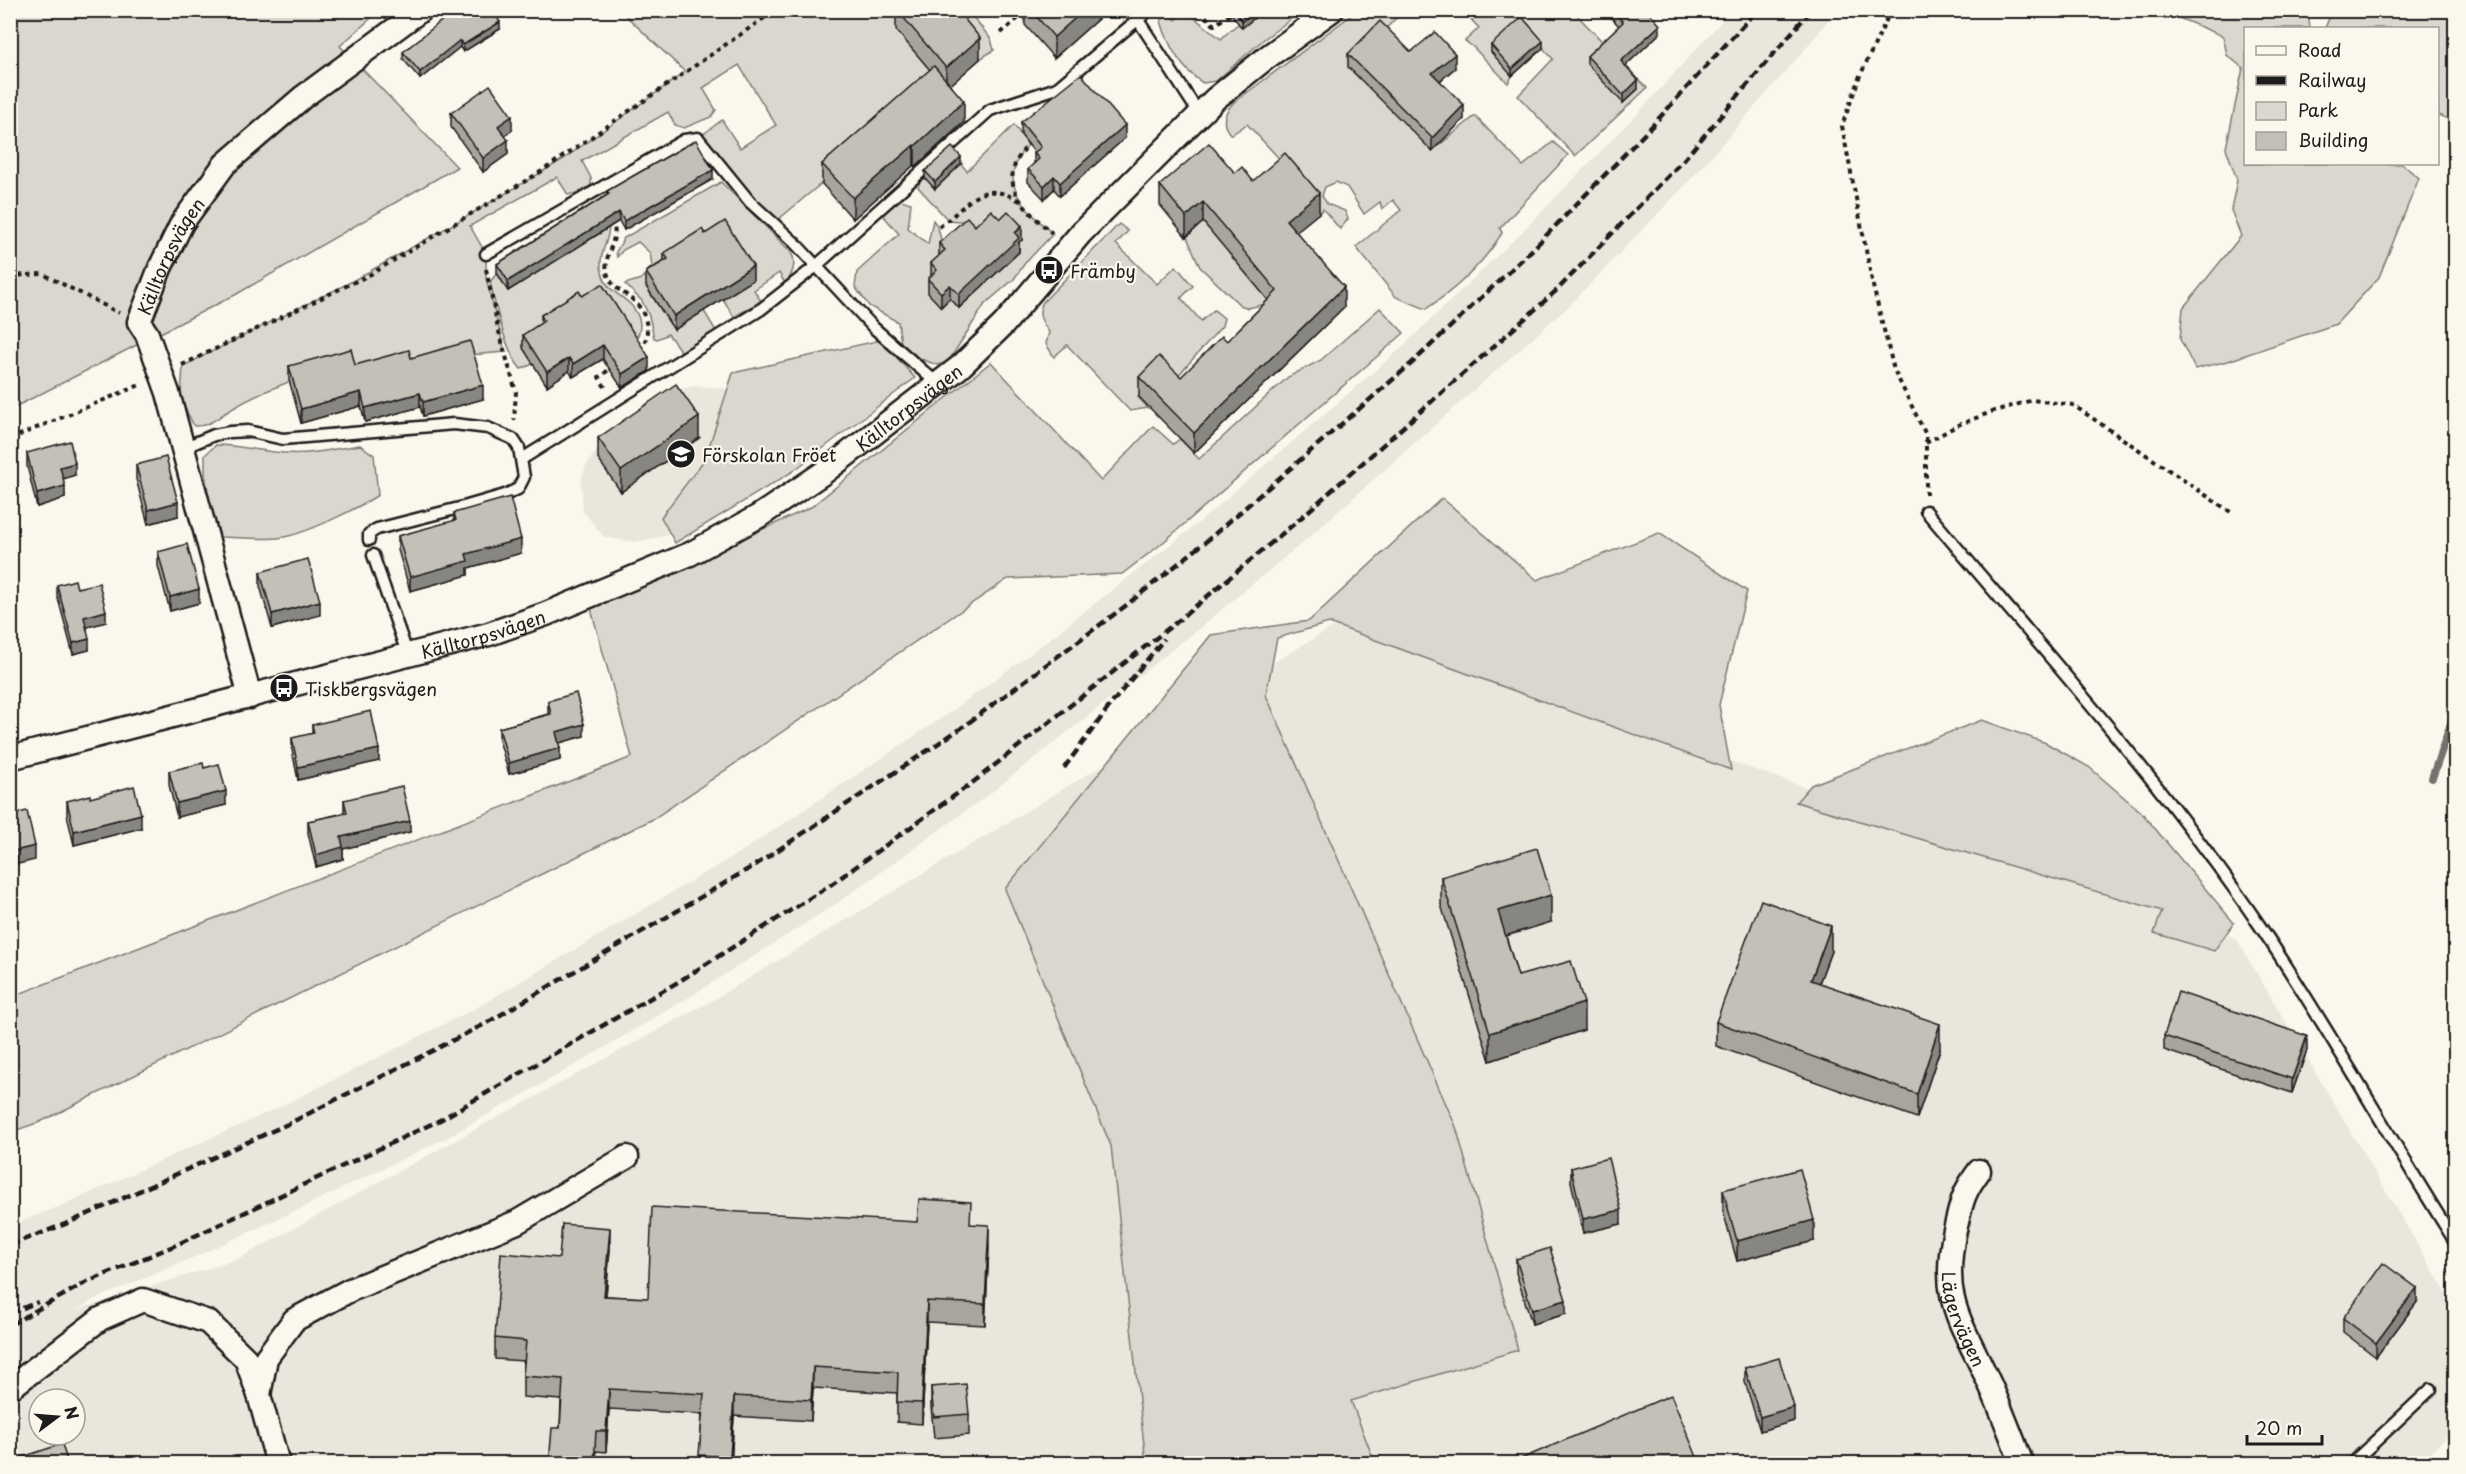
<svg xmlns="http://www.w3.org/2000/svg" width="2466" height="1474" viewBox="0 0 2466 1474" font-family="'Playpen Sans',sans-serif">
<style>
.built{fill:#eae6dc;fill-rule:evenodd}
.green{fill:#dad7ce;stroke:#7b7a75;stroke-width:1.5}
.lines{fill:none;stroke-linecap:round;stroke-linejoin:round}
.stream{stroke:#74726e;stroke-width:8}
.lane-casing{stroke:#1c1c1c;stroke-width:15}
.street-casing{stroke:#1c1c1c;stroke-width:27}
.path{stroke:#1c1c1c;stroke-width:4;stroke-dasharray:4.5 4.5;stroke-linecap:butt}
.lane{stroke:#fbf7ec;stroke-width:10}
.street{stroke:#fbf7ec;stroke-width:22}
.rail{stroke:#1c1c1c;stroke-width:4.5;stroke-dasharray:9 4.5;stroke-linecap:butt}
.wall{fill:#a8a59e;stroke:#1c1c1c;stroke-width:1.5}
.shaded-wall{fill:#888681;stroke:#1c1c1c;stroke-width:1.5}
.building{fill:#c3c0b8;stroke:#1c1c1c;stroke-width:1.5}
.labels{text-anchor:middle;dominant-baseline:central;stroke-width:4.5;stroke-linejoin:round;paint-order:stroke}
.street-label{font-size:18px;fill:#1c1c1c;stroke:#fbf7ec}
.poi-label{font-size:18px;fill:#1c1c1c;stroke:#fbf7ec;text-anchor:start}
</style>
<rect width="100%" height="100%" fill="#fbf7ec"/>
<filter id="ink" filterUnits="userSpaceOnUse"><feTurbulence type="fractalNoise" baseFrequency=".0167" numOctaves="2"/><feDisplacementMap in="SourceGraphic" scale="12" xChannelSelector="R" yChannelSelector="G"/><feConvolveMatrix kernelMatrix="1 2 1 2 8 2 1 2 1" color-interpolation-filters="sRGB"/></filter>
<g filter="url(#ink)">
<g class="built">
<path d="M1731,11H1835L1808,46L1693,177L1571,304L1308,538L1191,635L984,798L839,902L688,998L570,1068L448,1137L291,1213L183,1262L93,1300L76,1310L238,1259L711,1001L1338,624L2236,938L2455,1308V1428L2421,1463L11,1464V1225L61,1206L282,1106L476,1008L747,848L949,713L1030,654L1197,524L1400,349L1521,233L1638,113ZM39,1399H75V1435H39Z"/>
<path d="M695,386L723,388L740,398L714,508L664,536L635,542L604,537L583,511L581,482L586,465L616,425L680,389Z"/>
</g>
<g class="green">
<path d="M11,11H379L340,46L457,167L235,295L11,409Z"/>
<path d="M621,11H918L941,83L773,224L698,138L722,120L740,148L776,125L739,65L703,88L716,110L711,117L684,128L675,125L668,112L582,161L591,178V185L581,192L568,195L557,177L470,226L486,254V278L505,352L470,355L355,379L350,363C306,375 270,386 230,410C218,417 209,427 194,426L183,404L181,394L183,366L347,284L464,218L562,160L685,72Z"/>
<path d="M939,11H968L991,39L994,50L980,59Z"/>
<path d="M1186,11L1221,39C1251,9 1262,11 1302,11L1264,39L1216,81L1203,83C1181,69 1168,45 1161,21L1169,12L1176,20Z"/>
<path d="M1357,11H1400L1399,15L1380,35L1432,151L1475,116L1523,166L1553,142L1568,155L1500,228L1502,233C1483,264 1456,289 1426,309L1396,297L1356,247L1401,210L1393,200L1382,209L1380,202L1364,214L1347,187L1336,182L1325,187L1322,196L1327,204L1345,211L1348,219L1340,229L1323,209L1319,213L1287,167L1247,124L1231,135C1220,124 1224,113 1233,103Z"/>
<path d="M1463,11H1573L1647,88L1575,156L1518,96L1553,59L1522,25L1512,76L1508,83L1473,47L1465,41L1479,28Z"/>
<path d="M2162,11H2308L2310,28H2246V164H2402L2419,178L2379,277L2336,324L2228,361L2195,369L2180,339L2183,308L2241,236L2231,210L2237,180L2226,148L2243,68L2227,55L2223,36Z"/>
<path d="M2332,11H2455V122L2438,115V28H2325Z"/>
<path d="M1014,125L1028,145C994,182 1024,208 1053,234L1025,263L1014,279L985,304L948,362L937,365L913,356L901,343L898,322L869,306L855,287L857,272L899,234L882,214L901,200L911,203L908,228L928,244L933,220C948,237 941,285 940,307L950,299L959,308L1019,252L971,222L948,220L918,187L920,181L926,178L935,188L961,164L967,171Z"/>
<path d="M721,182L790,251C798,262 792,274 786,285L779,273L754,290L761,301L734,317L723,299L646,287L670,324L704,311L716,331L682,353L668,334L657,339L654,338L649,316L642,301L625,284L641,279L652,266L650,253L638,242L623,250L617,257L616,252L624,238Z"/>
<path d="M609,222C611,240 597,254 602,272C607,293 621,293 632,306C654,334 626,351 606,365L602,359L533,364L521,369C506,353 495,305 490,282L497,273L507,290Z"/>
<path d="M1203,222L1271,303L1248,308L1240,305L1200,267L1187,237Z"/>
<path d="M1119,224L1128,231L1116,244L1157,284L1176,266L1193,286L1181,298L1201,321L1214,310L1224,318L1222,326L1169,386L1159,376L1138,397L1148,408L1130,411L1067,345L1054,357L1046,344L1049,332C1042,322 1036,314 1043,302Z"/>
<path d="M1380,308L1404,333L1160,545L1122,574L1008,579L653,819L40,1122L11,1132V997L632,757L591,609L811,507L991,362L1101,481L1153,426L1173,444L1180,439L1199,459L1288,377L1321,360Z"/>
<path d="M881,340L915,378L792,472L675,543L661,517L705,459L733,373Z"/>
<path d="M216,445C239,445 262,452 285,453C310,455 335,449 360,445L374,455L378,495C356,509 310,532 284,537C263,541 239,537 218,537L214,528L205,474V455Z"/>
<path d="M1442,498L1537,580L1659,533L1747,591L1719,705L1731,770L1329,623L1277,638L1266,695L1456,1127L1518,1350L1351,1401L1375,1463H1146L1111,1146L1005,889L1211,635L1309,621Z"/>
<path d="M1982,720L2046,743L2089,767L2142,813L2234,923L2214,951L2154,933L2162,911L1796,802L1811,785Z"/>
</g>
<g class="lines">
<path class="stream" d="M2432,778L2456,709"/>
<g class="lane-casing">
<g id="lane">
<path d="M1138,20L1200,115"/>
<path d="M486,254L684,140L698,138L750,202L794,242L874,328L938,384"/>
<path d="M183,448L214,435L230,432L248,431L283,439L454,424L488,428L513,439L519,448L524,477L518,489L505,495L467,506L377,529L369,534V540"/>
<path d="M522,459L760,310L815,267L990,110L1057,88L1149,10"/>
<path d="M1926,511C2041,648 2162,781 2262,929C2331,1031 2390,1140 2456,1243"/>
<path d="M373,555L408,656"/>
<path d="M2351,1464L2431,1389"/>
</g>
</g>
<g class="street-casing">
<g id="street">
<path id="s1" d="M250,697L168,393L147,334L139,322L160,268L182,223L225,164L303,97L421,10"/>
<path id="s2" d="M10,758L489,634L546,614L690,554L759,516L823,473L961,366L1004,324L1081,233L1215,99L1266,58L1332,10"/>
<path id="s3" d="M1979,1171C1962,1194 1962,1202 1955,1230C1940,1299 1960,1319 1987,1378C2000,1406 2011,1435 2022,1464"/>
<path d="M10,1388L100,1319L143,1300L208,1322L246,1359L259,1395L278,1464"/>
<path d="M259,1395L266,1358L294,1320L350,1290L517,1222L627,1157"/>
</g>
</g>
<g class="path">
<path d="M1199,10L1214,25L1231,14"/>
<path d="M1891,10L1859,78L1842,126L1873,286L1894,370L1926,435V495"/>
<path d="M1001,33L1028,10"/>
<path d="M1031,142C993,180 1020,205 1052,233"/>
<path d="M612,220C622,241 599,255 609,278C615,290 624,292 633,300C647,312 653,337 639,350"/>
<path d="M939,227C970,205 978,177 1020,201"/>
<path d="M486,269L498,328L516,392L514,420"/>
<path d="M10,276L43,274L119,313"/>
<path d="M182,365L371,274L542,171L776,10"/>
<path d="M605,387L599,377L613,367"/>
<path d="M10,439L140,385"/>
<path d="M1926,443L1958,425L1994,411L2033,400L2073,405L2232,513"/>
</g>
<use href="#lane" class="lane"/>
<use href="#street" class="street"/>
<g class="rail">
<path d="M1064,768L1112,703L1164,639"/>
<path d="M10,1245L68,1223L290,1123L485,1024L757,864L960,729L1124,607L1209,539L1412,363L1535,247L1652,126L1757,10"/>
<path d="M10,1313L38,1302"/>
<path d="M10,1325L85,1283L176,1245L440,1120L678,982L829,886L972,783L1179,620L1295,523L1557,290L1680,164L1811,10"/>
</g>
</g>
<g class="wall">
<path d="M896,10H957L980,59L950,85L964,122L915,167L914,165L853,219L822,184V164L930,70L896,30Z"/>
<path d="M1025,10H1108L1054,58L1025,25Z"/>
<path d="M1228,10H1264L1242,28Z"/>
<path d="M1604,10H1647L1660,33L1625,66L1638,89L1623,103L1587,64V56L1619,26Z"/>
<path d="M443,14L500,29L463,52L460,47L420,79L403,59V52L443,20Z"/>
<path d="M1491,45L1543,48L1512,76L1491,52Z"/>
<path d="M1411,52L1455,68L1440,81L1464,119L1432,151L1348,67V54Z"/>
<path d="M451,113L512,130L505,135L508,154L483,172L451,127Z"/>
<path d="M1021,122L1125,138L1060,196L1054,189L1044,199L1028,182V169L1034,164V153H1035L1021,135Z"/>
<path d="M961,164L935,189L925,178V171Z"/>
<path d="M1235,173L1253,181L1319,213L1296,231L1344,307L1194,453L1139,397V377H1181L1227,341L1268,300L1203,222L1186,237L1160,205V185Z"/>
<path d="M713,179L624,230L619,221L508,291L497,273V264L607,195V191Z"/>
<path d="M1000,219L1022,240L1019,242V252L959,308L950,298L941,307L928,293V279L931,276V263L939,256V243L975,226Z"/>
<path d="M705,234L753,280L674,330L646,286V272L664,261V253Z"/>
<path d="M582,296L649,371L622,388L603,359L573,377L569,371L547,386L523,348V335L541,323V315Z"/>
<path d="M411,358L483,399L423,416L420,407L365,422L361,406L301,423L289,380V366L355,365Z"/>
<path d="M598,438H699L621,492L598,459Z"/>
<path d="M27,453L75,475L63,479L65,498L37,507L27,466Z"/>
<path d="M136,465L178,516L148,524L136,479Z"/>
<path d="M454,513L521,553L468,568V575L410,591L398,550V536L454,521Z"/>
<path d="M158,552L199,603L170,611L158,566Z"/>
<path d="M260,572L320,615L272,628L260,586Z"/>
<path d="M57,585L77,588L106,622L87,627L89,650L73,654L57,595Z"/>
<path d="M548,701L584,736L559,743L560,760L509,774L499,740V728L548,714Z"/>
<path d="M312,725L379,761L298,780L292,750V738L312,734Z"/>
<path d="M204,768L226,805L177,817L169,785V771Z"/>
<path d="M90,798L141,828L74,845L67,815V801Z"/>
<path d="M344,800L410,832L343,849V859L316,867L308,833V821L344,813Z"/>
<path d="M1441,877L1551,922L1506,936L1518,976L1584,1030L1490,1061L1441,905Z"/>
<path d="M1831,951L1819,983L1940,1049L1917,1118L1716,1046V1022Z"/>
<path d="M2164,1036L2307,1050L2292,1093L2164,1050Z"/>
<path d="M1571,1168L1621,1224L1583,1233L1571,1182Z"/>
<path d="M1723,1190L1814,1241L1737,1261L1723,1211Z"/>
<path d="M971,1224L989,1246L985,1325L927,1322L922,1424L897,1422V1393L813,1388L811,1421L734,1416L731,1464H699L702,1414L609,1409L606,1452L596,1451L595,1464H549L560,1428L561,1400L523,1397V1376L524,1361L495,1359V1338L559,1258L610,1249L606,1296L648,1298Z"/>
<path d="M1516,1259L1566,1314L1532,1324L1516,1273Z"/>
<path d="M2417,1302L2376,1357L2343,1332V1318Z"/>
<path d="M1745,1368L1794,1421L1760,1431L1745,1382Z"/>
<path d="M931,1387L969,1414V1435L934,1438L931,1407Z"/>
</g>
<g class="shaded-wall">
<path d="M1084,10H1108L1054,58V37Z"/>
<path d="M1256,10H1264L1242,28V21Z"/>
<path d="M500,22V29L463,52V45Z"/>
<path d="M1660,25V33L1621,70V61Z"/>
<path d="M980,38V59L946,89V68Z"/>
<path d="M460,40V47L420,79V72Z"/>
<path d="M1543,41V48L1512,76V69Z"/>
<path d="M1455,54V68L1432,87V73Z"/>
<path d="M1638,80V89L1623,103V95Z"/>
<path d="M964,101V122L915,167V146Z"/>
<path d="M1464,105V119L1432,151V138Z"/>
<path d="M512,116V130L498,140V126Z"/>
<path d="M1125,125V138L1060,196V183Z"/>
<path d="M508,140V154L483,172V158Z"/>
<path d="M914,145V165L853,219V198Z"/>
<path d="M961,157V164L935,189V182Z"/>
<path d="M713,170V179L624,230V221Z"/>
<path d="M1054,176V189L1044,199V186Z"/>
<path d="M1319,193V213L1286,240V220Z"/>
<path d="M1203,202V222L1186,237V217Z"/>
<path d="M619,212V221L508,291V281Z"/>
<path d="M1022,226V240L1019,242V252L959,308V294Z"/>
<path d="M753,266V280L674,330V316Z"/>
<path d="M950,285V298L941,307V293Z"/>
<path d="M1344,287V307L1194,453V433Z"/>
<path d="M603,345V359L573,377V364Z"/>
<path d="M649,357V371L622,388V374Z"/>
<path d="M569,358V371L547,386V372Z"/>
<path d="M483,385V399L423,416V402Z"/>
<path d="M361,392V406L301,423V409Z"/>
<path d="M420,393V407L365,422V408Z"/>
<path d="M699,417V438L621,492V471Z"/>
<path d="M75,463V475L60,480V467Z"/>
<path d="M65,486V498L37,507V494Z"/>
<path d="M178,502V516L148,524V510Z"/>
<path d="M521,539V553L468,568V575L410,591V577L466,554Z"/>
<path d="M199,589V603L170,611V597Z"/>
<path d="M13,597V611L10,612V598Z"/>
<path d="M320,601V615L272,628V614Z"/>
<path d="M106,611V622L84,628V617Z"/>
<path d="M89,639V650L73,654V643Z"/>
<path d="M584,724V736L556,744V732Z"/>
<path d="M560,748V760L509,774V763Z"/>
<path d="M379,749V761L298,780V767Z"/>
<path d="M226,791V805L177,817V803Z"/>
<path d="M141,814V828L74,845V831Z"/>
<path d="M410,821V832L343,849V859L316,867V855L341,837Z"/>
<path d="M35,846V860L10,866V852Z"/>
<path d="M1551,895V922L1498,938V911Z"/>
<path d="M1831,926V951L1811,1005V980Z"/>
<path d="M1584,1003V1030L1490,1061V1033Z"/>
<path d="M1940,1024V1049L1917,1118V1094Z"/>
<path d="M2307,1036V1050L2292,1093V1079Z"/>
<path d="M1621,1210V1224L1583,1233V1219Z"/>
<path d="M1814,1220V1241L1737,1261V1241Z"/>
<path d="M989,1225V1246L985,1325V1304Z"/>
<path d="M610,1228V1249L604,1317V1296Z"/>
<path d="M2417,1288V1302L2376,1357V1343Z"/>
<path d="M1566,1300V1314L1532,1324V1310Z"/>
<path d="M927,1301V1322L922,1424V1403Z"/>
<path d="M813,1367V1388L811,1421V1400Z"/>
<path d="M609,1389V1409L606,1452V1431Z"/>
<path d="M734,1396V1416L731,1464H730Z"/>
<path d="M1794,1407V1421L1760,1431V1417Z"/>
</g>
<g class="building">
<path d="M448,10H492L500,22L463,45L460,40L420,72L403,52L445,18L443,14Z"/>
<path d="M897,10H957L980,38L946,68Z"/>
<path d="M1031,10H1084L1054,37Z"/>
<path d="M1234,10H1256L1242,21Z"/>
<path d="M1612,10H1647L1660,25L1621,61L1638,80L1623,95L1587,56L1623,22Z"/>
<path d="M1522,17L1543,41L1512,69L1491,45Z"/>
<path d="M1380,21L1411,52L1435,32L1455,54L1432,73L1464,105L1432,138L1348,54Z"/>
<path d="M934,66L964,101L915,146L914,145L853,198L822,164Z"/>
<path d="M1081,74L1125,125L1060,183L1054,176L1044,186L1028,169L1039,159L1034,153L1041,147L1021,122Z"/>
<path d="M490,85L512,116L498,126L508,140L483,158L451,113Z"/>
<path d="M696,140L713,170L624,221L619,212L508,281L497,264L609,194L607,191Z"/>
<path d="M1209,143L1235,173L1242,167L1253,181L1285,153L1319,193L1286,220L1344,287L1194,433L1139,377L1159,356L1181,377L1222,336L1227,341L1277,291L1203,202L1186,217L1160,185Z"/>
<path d="M952,147L961,157L935,182L925,171Z"/>
<path d="M991,210L1000,219L1008,211L1022,226L1015,233L1019,238L959,294L950,285L941,293L928,279L937,270L931,263L945,250L939,243L967,217L975,226Z"/>
<path d="M725,221L753,266L674,316L646,272L668,259L664,253L702,229L705,234Z"/>
<path d="M602,284L649,357L622,374L603,345L573,364L569,358L547,372L523,335L544,321L541,315L579,291L582,296Z"/>
<path d="M470,341L483,385L423,402L420,393L365,408L361,392L301,409L289,366L351,349L355,365L409,350L411,358Z"/>
<path d="M676,384L699,417L621,471L598,438Z"/>
<path d="M70,441L75,463L60,467L65,486L37,494L27,453Z"/>
<path d="M166,457L178,502L148,510L136,465Z"/>
<path d="M510,497L521,539L466,554L468,561L410,577L398,536L456,520L454,513Z"/>
<path d="M187,544L199,589L170,597L158,552Z"/>
<path d="M308,559L320,601L272,614L260,572Z"/>
<path d="M75,580L77,588L99,583L106,611L84,617L89,639L73,643L57,585Z"/>
<path d="M576,693L584,724L556,732L560,748L509,763L499,728L551,714L548,701Z"/>
<path d="M371,711L379,749L298,767L292,738L314,733L312,725Z"/>
<path d="M203,763L204,768L219,764L226,791L177,803L169,771Z"/>
<path d="M134,786L141,814L74,831L67,801L90,795V798Z"/>
<path d="M402,786L410,821L341,837L343,847L316,855L308,821L347,813L344,800Z"/>
<path d="M27,811L35,846L10,852V815Z"/>
<path d="M1537,848L1551,895L1498,911L1518,976L1571,961L1584,1003L1490,1033L1441,877Z"/>
<path d="M1761,900L1831,926L1811,980L1940,1024L1917,1094L1716,1022Z"/>
<path d="M2178,992L2307,1036L2292,1079L2164,1036Z"/>
<path d="M1608,1158L1621,1210L1583,1219L1571,1168Z"/>
<path d="M1800,1169L1814,1220L1737,1241L1723,1190Z"/>
<path d="M919,1199L971,1202L970,1224L989,1225L985,1304L927,1301L922,1403L897,1402L898,1372L813,1367L811,1400L734,1396L730,1457L699,1455L704,1394L609,1389L606,1431H596L594,1464H549L552,1428H560L563,1379L523,1376L526,1341L495,1338L501,1253L559,1258L562,1224L610,1228L604,1296L648,1298L652,1207L917,1222Z"/>
<path d="M1550,1248L1566,1300L1532,1310L1516,1259Z"/>
<path d="M2383,1263L2417,1288L2376,1343L2343,1318Z"/>
<path d="M1779,1358L1794,1407L1760,1417L1745,1368Z"/>
<path d="M966,1384L969,1414L934,1417L931,1387Z"/>
<path d="M1671,1395L1700,1464H1509Z"/>
<path d="M62,1444L68,1464H10V1461Z"/>
</g>
</g>
<defs>
<g id="bus-disc" transform="scale(1.5)"><circle r="9.5" fill="#1c1c1c" stroke="#fbf7ec"/><path d="M-5-6H5V4H4V6H2V4H-2V6H-4V4H-5ZM-3.5-4V0h7V-4ZM-3.5 1.2v1.5H-2V1.2ZM2 1.2v1.5H3.5V1.2Z" fill="#fff"/></g>
<g id="school-disc" transform="scale(1.5)"><circle r="9.5" fill="#1c1c1c" stroke="#fbf7ec"/><path d="M0-5L7-2L0 1L-7-2ZM-4 1L0 2.5L4 1V4Q0 6-4 4Z" fill="#fff"/></g>
</defs>
<g fill-rule="evenodd">
<use href="#bus-disc" x="1049" y="270"/>
<use href="#school-disc" x="681" y="454"/>
<use href="#bus-disc" x="284" y="688"/>
</g>
<g class="labels">
<g class="street-label">
<text stroke="none"><textPath href="#s1" startOffset="465">Källtorpsvägen</textPath></text>
<text stroke="none"><textPath href="#s2" startOffset="975">Källtorpsvägen</textPath></text>
<text stroke="none"><textPath href="#s2" startOffset="489">Källtorpsvägen</textPath></text>
<text stroke="none"><textPath href="#s3" startOffset="156">Lägervägen</textPath></text>
</g>
<g class="poi-label">
<text x="1070" y="270">Främby</text>
<text x="702" y="454">Förskolan Fröet</text>
<text x="305" y="688">Tiskbergsvägen</text>
</g>
</g>
<rect width="2466" height="1474" fill="none" stroke="#fbf7ec" stroke-width="36"/>
<rect x="18" y="18" width="2430" height="1438" fill="none" stroke="#1c1c1c" stroke-width="2" filter="url(#ink)"/>
<rect x="2244" y="27" width="195" height="138" fill="#fbf7ec" stroke="#a29f99" stroke-width="1.5"/>
<rect x="2256" y="46" width="30" height="9" fill="#fbf7ec" stroke="#a29f99" stroke-width="1.5"/>
<text x="2298" y="57" font-size="18" fill="#1c1c1c">Road</text>
<rect x="2256" y="76" width="30" height="9" fill="#1c1c1c" stroke="#a29f99" stroke-width="1.5"/>
<text x="2298" y="87" font-size="18" fill="#1c1c1c">Railway</text>
<rect x="2256" y="102" width="30" height="18" fill="#dad7ce" stroke="#a29f99" stroke-width="1.5"/>
<text x="2298" y="117" font-size="18" fill="#1c1c1c">Park</text>
<rect x="2256" y="132" width="30" height="18" fill="#c3c0b8" stroke="#a29f99" stroke-width="1.5"/>
<text x="2298" y="147" font-size="18" fill="#1c1c1c">Building</text>
<g transform="translate(57 1417) rotate(74)"><circle r="28" fill="#fbf7ec" stroke="#a29f99" stroke-width="1.5"/>
<path d="M0-4.5L10 22L0 15L-10 22Z" fill="#1c1c1c"/>
<text y="-9" font-size="16" font-weight="bold" text-anchor="middle" fill="#1c1c1c">N</text>
</g>
<path d="M2247 1435v9h75v-9" fill="none" stroke="#1c1c1c" stroke-width="3"/>
<text x="2256" y="1435" font-size="18" fill="#1c1c1c" stroke="#fbf7ec" stroke-width="4.5" paint-order="stroke">20 m</text>
</svg>
